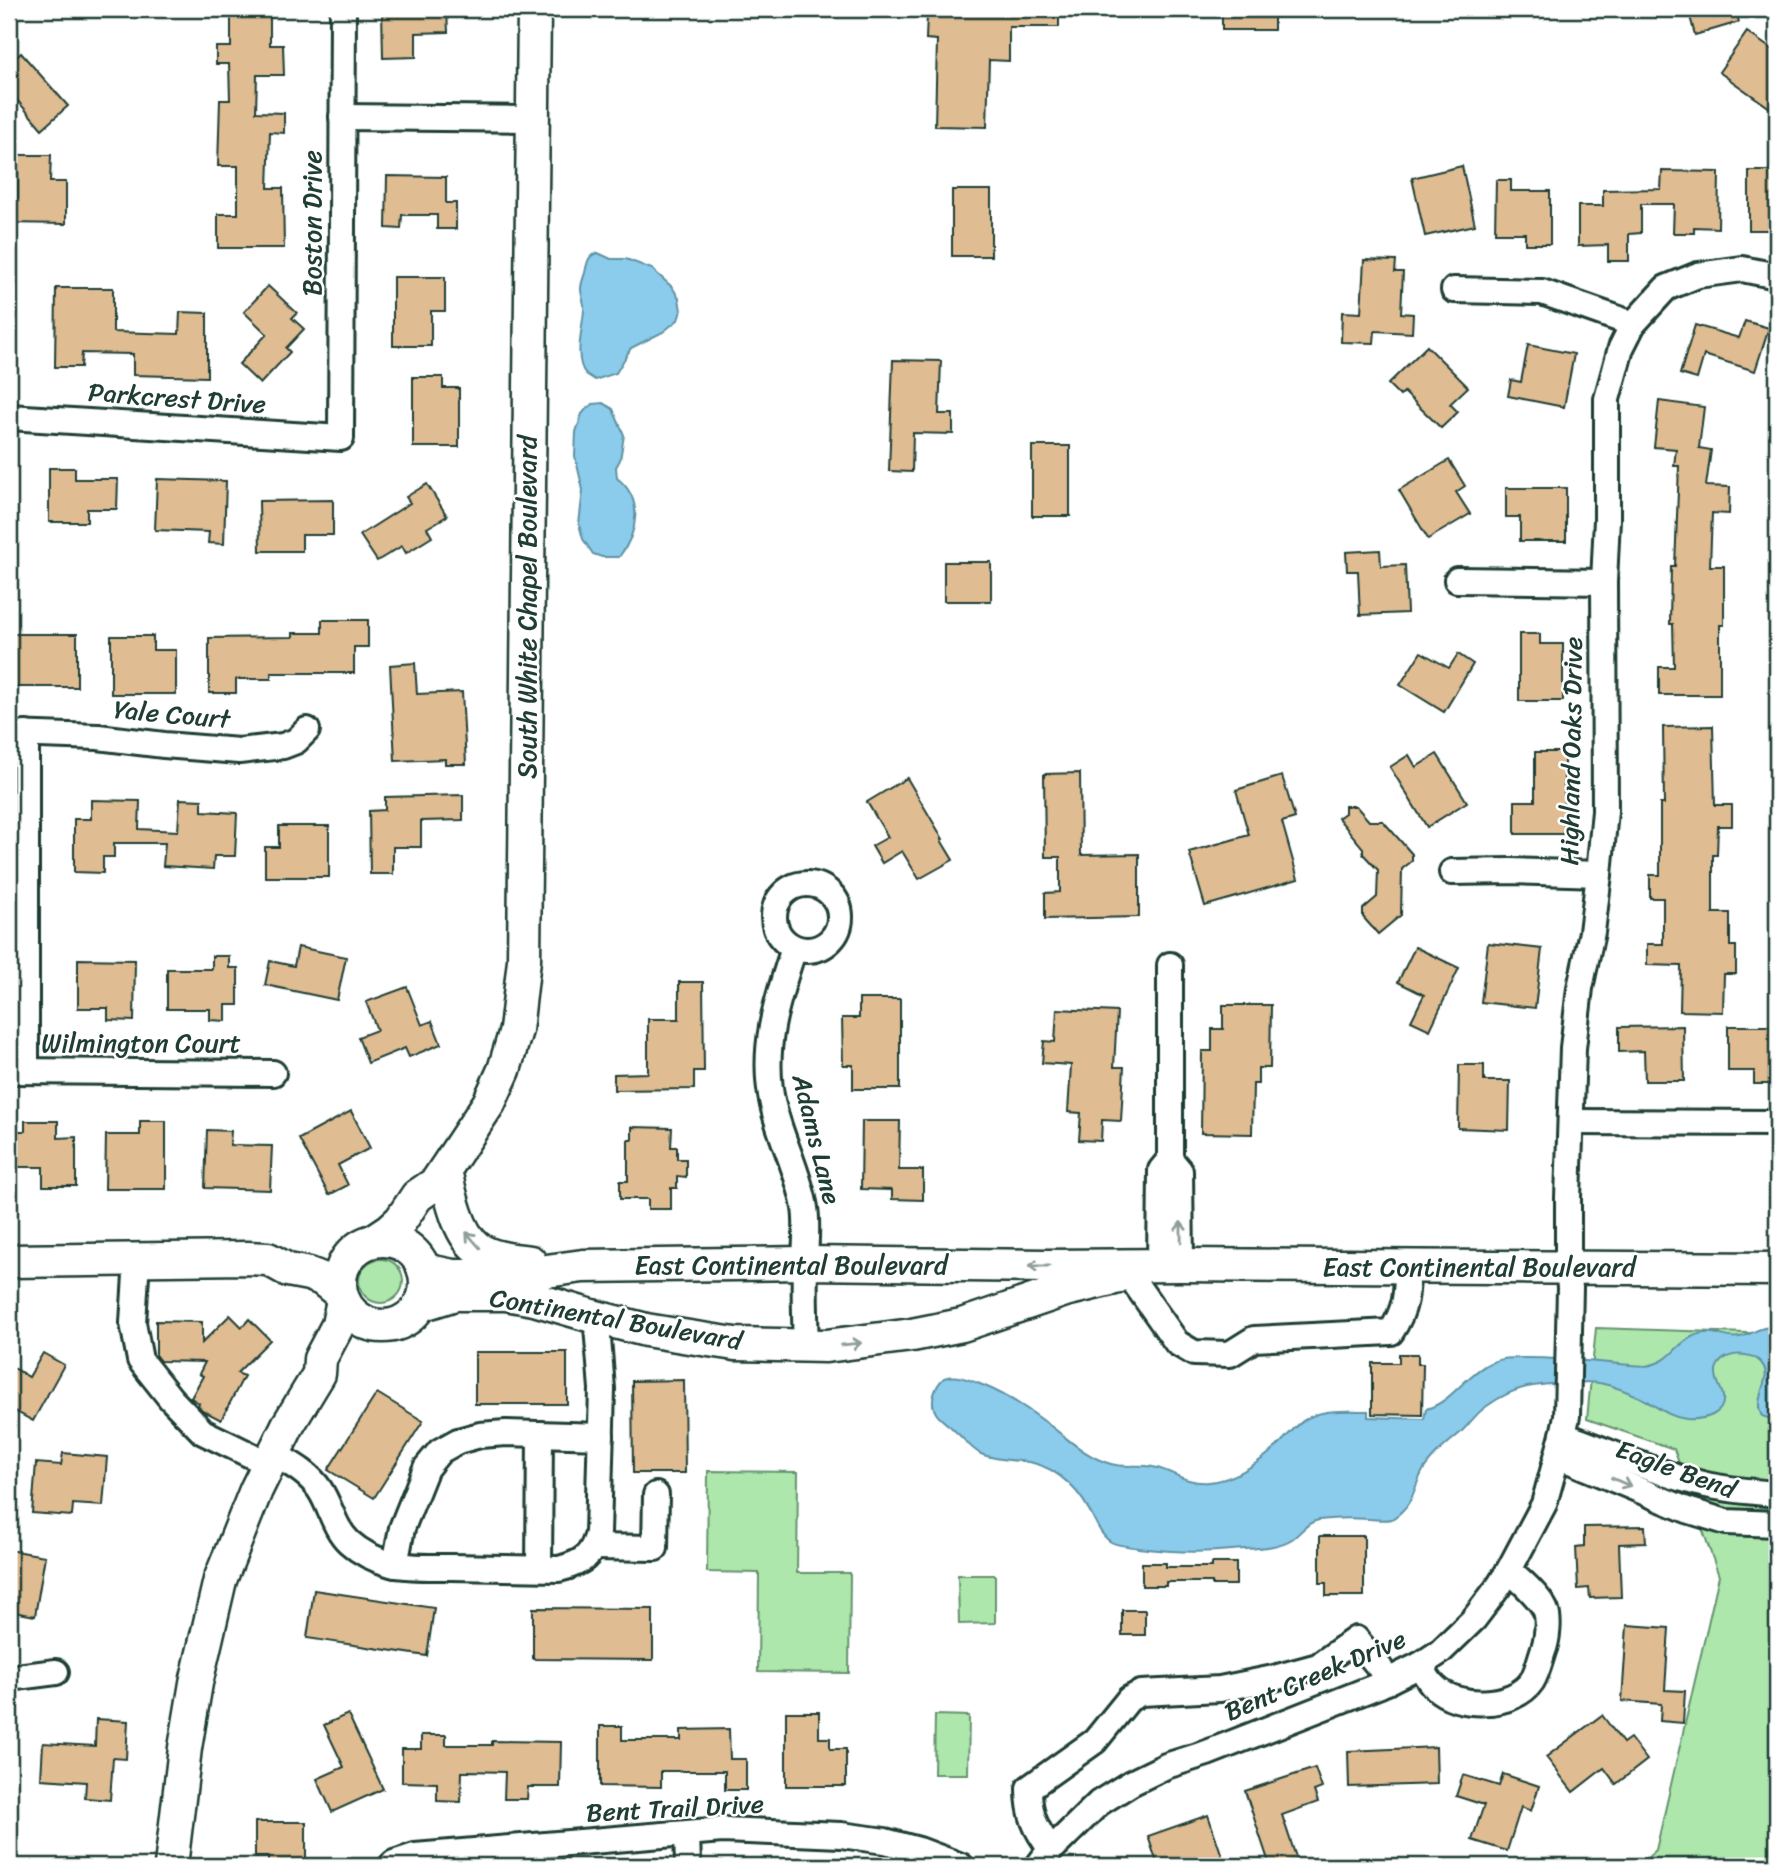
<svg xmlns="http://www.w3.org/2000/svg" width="1786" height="1875" viewBox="0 0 1786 1875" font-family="Sriracha,sans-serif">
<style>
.green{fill:#ade7ac;stroke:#669270;stroke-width:2}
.water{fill:#8bcbeb;stroke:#6092a2;stroke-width:2}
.building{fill:#dfbc91;stroke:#1f3d34;stroke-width:2}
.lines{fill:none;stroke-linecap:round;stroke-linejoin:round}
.minor-casing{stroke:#1f3d34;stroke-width:30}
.major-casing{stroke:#1f3d34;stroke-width:37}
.minor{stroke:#fff;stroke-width:24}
.major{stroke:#fff;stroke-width:32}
.oneway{stroke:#8f9e9a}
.labels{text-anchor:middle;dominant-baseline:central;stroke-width:5;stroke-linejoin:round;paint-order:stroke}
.street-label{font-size:26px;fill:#1f3d34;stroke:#fff}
</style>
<rect width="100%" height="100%" fill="#fff"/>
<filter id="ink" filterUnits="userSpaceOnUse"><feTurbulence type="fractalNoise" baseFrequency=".0143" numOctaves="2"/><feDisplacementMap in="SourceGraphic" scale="14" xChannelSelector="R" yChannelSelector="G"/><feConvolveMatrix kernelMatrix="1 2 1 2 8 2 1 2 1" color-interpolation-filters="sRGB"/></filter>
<g filter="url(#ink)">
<g class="green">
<circle cx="381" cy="1281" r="22"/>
<path d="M1596,1328L1777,1334V1866H1639L1656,1850L1719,1576L1674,1449L1587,1419Z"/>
<path d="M708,1471L798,1472L797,1573H850L849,1673L758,1672L759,1573L707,1572Z"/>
<path d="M958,1575H995V1623L959,1624Z"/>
<path d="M935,1715L969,1716L968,1774H934Z"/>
</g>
<g class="water">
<path d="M598,253L611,259H626L652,269L672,287L679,298L681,311L678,320L663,332L631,348L616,373L595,380C592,378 589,376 586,374C573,360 583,327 584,310C585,303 581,296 581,289C581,281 585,276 586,268C588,260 589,255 598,253Z"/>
<path d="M603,403L613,409L624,435L620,460L616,467L617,478C644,499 638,533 619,557H602L593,554L583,539L579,524L583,490L575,456L576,432L582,414L587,408L593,404Z"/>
<path d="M1777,1326V1421L1762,1416C1751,1398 1774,1378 1762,1364C1752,1350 1720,1351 1716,1370C1715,1379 1719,1384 1722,1392C1729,1415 1704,1420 1686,1419C1669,1417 1656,1406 1641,1398C1628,1392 1613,1385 1599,1383C1587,1381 1546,1384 1533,1386C1517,1388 1499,1397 1487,1406C1476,1413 1469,1425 1460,1433C1447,1444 1433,1455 1424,1469C1415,1483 1414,1501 1401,1512C1398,1515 1395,1517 1392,1519C1385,1521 1376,1519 1369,1519C1353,1518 1335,1518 1319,1520C1307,1522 1302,1532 1292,1539C1277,1549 1250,1548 1232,1550C1200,1553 1170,1552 1138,1548C1130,1546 1118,1546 1111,1542C1100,1535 1095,1520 1089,1510C1075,1484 1049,1462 1020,1461C1007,1460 993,1459 981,1454C971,1449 964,1439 956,1432C950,1425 940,1420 936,1413C929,1402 935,1386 944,1378C956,1374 968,1379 980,1384C1003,1393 1024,1406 1044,1421C1065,1436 1085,1457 1111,1464C1124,1468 1139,1464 1153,1467C1174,1471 1184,1484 1209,1482C1233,1480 1257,1464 1274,1449C1287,1438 1295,1424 1310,1417C1327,1409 1350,1411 1368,1411V1417L1424,1419L1426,1409C1451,1403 1466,1374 1490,1363C1502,1357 1515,1358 1527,1358C1567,1358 1606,1363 1645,1366C1673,1363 1674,1343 1696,1335C1716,1328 1723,1340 1740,1337C1747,1336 1754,1331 1761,1329C1766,1327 1772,1327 1777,1326Z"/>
</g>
<g class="building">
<path d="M382,9H447L448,32L416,33V57L383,58Z"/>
<path d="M966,9H1059V27H1009V61L989,60L987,127L935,126L937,40L926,39L927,14H966Z"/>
<rect x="1222" y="9" width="52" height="21"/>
<path d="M1688,9H1735L1739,22L1695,35Z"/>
<path d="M231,13H270V45H283L284,75H257L256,112L284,113V133L270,132L268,188H283L284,248H218V214H238V166H218L220,100H230L229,64H216V47H231Z"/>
<path d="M1747,32L1777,53V97L1770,108L1719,72Z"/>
<path d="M21,53L68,106L42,129L9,91V64Z"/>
<path d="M18,155H51L50,182H66V224L9,223V197H18Z"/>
<path d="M1462,166L1475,225L1425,236L1412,178Z"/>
<path d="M1662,171L1719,172L1718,228L1694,227V233H1673L1674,204H1641V233L1629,234V261H1608V245L1578,246V206H1603V190L1661,189Z"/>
<path d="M1749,171H1777V210H1773V230H1749Z"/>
<path d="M387,176L446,177V203H456V229H437V215H402L401,229L386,228Z"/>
<path d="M1496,180H1511V191H1550V244H1525V233H1495Z"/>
<rect x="952" y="190" width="39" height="66"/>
<path d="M1364,260L1396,261L1395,272H1403L1401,313L1413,314L1412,333L1375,331L1374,343L1341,342L1342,312L1361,313Z"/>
<path d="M393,277H445V311H431V346H393Z"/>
<path d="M268,286L297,313L292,318L304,329L286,348L290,352L260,384L239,364L267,334L244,312Z"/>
<path d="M56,288H113V332L179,334L180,312L207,313V377L133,375V354L82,353L81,367H55Z"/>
<path d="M1745,321L1769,328L1755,371L1704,355L1697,379L1680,374L1695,325L1739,338Z"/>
<path d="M1528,345L1574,354L1564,407L1508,396L1511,380L1521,382Z"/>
<path d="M1427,346L1468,387L1450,404L1458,412L1441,428L1404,392L1400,396L1388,384Z"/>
<path d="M893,360L941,361L939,414H953V434L913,433L912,472L889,471Z"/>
<path d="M413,377H443V388H459V447H413Z"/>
<path d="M1659,401L1704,407L1699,448L1711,450L1706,486L1730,487L1729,514L1712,513L1710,566H1724V625H1720V695H1659V667H1674L1673,624H1670L1671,566H1675L1679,466H1674L1676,449L1654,447Z"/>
<rect x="1032" y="446" width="38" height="70"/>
<path d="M1449,460L1465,486L1456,492L1470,514L1428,539L1399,490Z"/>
<path d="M49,468H75V479H118L117,509H87V522H49Z"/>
<path d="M157,479L226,481L224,544L208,543L209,532L155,530Z"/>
<path d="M427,484L447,516L427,528L432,537L406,553L402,546L377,561L360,535L410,503L406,497Z"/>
<path d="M1506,488H1566V541H1520V517H1506Z"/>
<path d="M333,500V535H302V551H260L259,501Z"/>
<path d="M1380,550L1381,566L1405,565L1407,613L1360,615L1358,571H1347L1346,552Z"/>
<rect x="944" y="562" width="47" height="39"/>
<path d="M322,620H368V647H354V673H271V679H236V693H209V638L293,637V633H322Z"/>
<rect x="9" y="634" width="68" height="53"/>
<path d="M1519,634H1540V644H1563V701H1519Z"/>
<path d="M111,636H153V650H176V694H111Z"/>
<path d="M1421,652L1449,668L1458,654L1473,664L1444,712L1400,685Z"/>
<path d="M415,663L417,694L462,692L466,764H445V759L395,761L390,665Z"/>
<path d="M1713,726L1715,805H1732V826H1718L1717,855H1713V913H1730V946H1736V974H1724L1723,1012L1680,1011L1681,966L1647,965V944H1663V898H1650V875H1660V804H1664L1663,727Z"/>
<path d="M1535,752H1564V834H1515V801H1535Z"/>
<path d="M1437,754L1467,802L1427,827L1390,767L1409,755L1416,767Z"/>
<path d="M1080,773L1081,855L1139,854V917L1045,919V893L1060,892V857H1045L1044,774Z"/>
<path d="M1282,776L1295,818L1282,822L1298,879L1205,906L1189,852L1249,835L1236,790Z"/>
<path d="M907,778L943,839L941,840L953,860L919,879L902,851L882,863L872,846L888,837L867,802Z"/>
<path d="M463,795V820L421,821V847H393V874H370L369,811L385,810V797Z"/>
<path d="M180,799L202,800V811L237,813L235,856H214L213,869L163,866L165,843H114V857H103V873L74,872V819H91V800L140,801L139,829L178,831Z"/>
<path d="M1345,806H1356L1369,821H1383L1412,854V861L1402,869L1401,915L1378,934L1363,917V909L1377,897L1378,870L1363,854V848L1338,818L1345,813Z"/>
<path d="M279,826H329V877H265V847H279Z"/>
<path d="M1488,943L1542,949L1535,1008L1481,1002Z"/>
<path d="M298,947L346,957L337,1000L265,985L270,961L294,966Z"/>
<path d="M1415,947L1459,968L1430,1030L1411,1021L1424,995L1398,982Z"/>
<path d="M212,956H229V968H238V1005H226V1021L210,1020V1009H167V969H212Z"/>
<path d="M78,959L135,960L134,1021L108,1020V1008H78Z"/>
<path d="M679,982H703L704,1071H694V1089L614,1090V1074L648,1073V1019H679Z"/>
<path d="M407,987L422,1025L432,1021L441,1044L409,1057L405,1048L368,1063L358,1037L377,1030L366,1002Z"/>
<path d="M859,999H900V1089H853V1065H843L842,1018H859Z"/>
<path d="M1223,1005H1271L1270,1068H1258V1084H1253L1252,1134L1201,1133L1202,1051H1212V1029H1223Z"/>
<path d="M1057,1009L1117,1012L1114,1067H1124L1121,1121L1102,1120L1101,1141L1079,1140L1081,1113L1068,1112L1071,1065L1042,1063L1044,1041L1055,1042Z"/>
<path d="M1683,1026L1684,1081H1645L1644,1051L1619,1052V1027Z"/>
<path d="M1728,1026H1777V1084H1754V1071H1728Z"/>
<path d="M1459,1065H1484V1081H1510L1509,1130L1458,1128Z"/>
<path d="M351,1111L370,1148L338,1165L348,1185L329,1195L299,1139Z"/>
<path d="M25,1121H58V1138L76,1137V1186H43V1167H12L11,1131H25Z"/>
<path d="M140,1121H166V1189H105L106,1135H140Z"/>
<path d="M862,1121H900L899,1170H923V1200L892,1199V1190L861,1189Z"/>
<path d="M632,1127L672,1128L671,1147H677V1159H686V1177L677,1176V1188H671V1209H648V1199H620V1181H628V1140H632Z"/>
<path d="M207,1130L231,1131L230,1145L272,1146L270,1190L205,1188Z"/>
<path d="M230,1315L242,1327L249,1319L270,1340L237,1373L244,1376L221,1420L202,1410L198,1405L199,1403L191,1398L203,1376L199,1374L205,1362L160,1361L156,1356V1321L202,1322V1343Z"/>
<rect x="475" y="1352" width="92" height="52"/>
<path d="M43,1353L64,1365L33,1421L9,1408V1365L29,1377Z"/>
<path d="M1399,1354H1418V1364H1423L1422,1415L1372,1414V1363H1399Z"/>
<path d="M684,1380L685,1473H633L632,1381Z"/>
<path d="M377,1393L423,1421L374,1498L328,1470Z"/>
<path d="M63,1453L107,1457L103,1506L73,1504L72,1516L32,1513L36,1463L61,1465Z"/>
<path d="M1645,1526L1646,1543L1619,1544L1621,1597L1590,1598L1589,1588L1578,1589L1576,1547L1584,1546V1527Z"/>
<path d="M1320,1536H1364V1596H1326V1583H1320Z"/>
<path d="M9,1550L45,1556L35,1616L9,1611Z"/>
<path d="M1142,1563H1166V1567H1212V1563H1236V1585H1212V1582H1166V1586H1142Z"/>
<path d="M314,1590L434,1608L427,1656L307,1638Z"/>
<path d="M533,1608L653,1609V1660L533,1659Z"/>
<rect x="1122" y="1610" width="23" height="25"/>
<path d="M1627,1625L1669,1628L1665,1690L1685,1691L1683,1723L1660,1721L1661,1704L1622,1701Z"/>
<path d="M786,1712H819V1738H830V1749H846V1786H786Z"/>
<path d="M348,1714L383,1789L332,1812L317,1779L344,1767L324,1725Z"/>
<path d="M1602,1715L1623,1743L1630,1738L1647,1760L1616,1784L1604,1768L1573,1792L1546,1757Z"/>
<path d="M96,1719L128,1721L126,1759L113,1758L110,1800L85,1798L86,1782L41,1779L43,1743L95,1746Z"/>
<path d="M600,1726H622V1740H681V1730L729,1729L730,1759H746V1790H725V1771H661V1787L600,1786Z"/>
<path d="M421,1735H446V1745H492V1741L561,1742L560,1787H528L527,1799H504L505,1772L469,1771V1772H462L461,1802L437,1801V1783L402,1782V1749H421Z"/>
<path d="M1436,1747L1437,1784L1349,1787L1348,1751Z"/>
<path d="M1315,1768L1322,1788L1314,1791L1318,1802L1282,1815L1298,1863L1289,1866H1270L1245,1791Z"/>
<path d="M1503,1774L1539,1786L1531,1811L1521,1807L1507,1851L1472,1840L1484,1805L1456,1796L1463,1775L1499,1786Z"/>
<path d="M1208,1815L1223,1859L1200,1866H1158L1148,1836Z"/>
<path d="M255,1822H306V1866H268V1857H255Z"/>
</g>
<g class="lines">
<g class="minor-casing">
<g id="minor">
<path d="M342,117L532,119"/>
<path d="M1454,290L1542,292L1633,324"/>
<path d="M9,417L341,438L343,9"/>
<path d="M1457,580L1604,582"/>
<path d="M10,734L98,737L164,745L239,751L283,746L296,741L307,730"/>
<path d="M26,734V1071"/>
<path d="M1452,872L1511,871L1599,874"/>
<circle cx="807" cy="917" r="33"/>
<path d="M794,948C777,1000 760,1050 773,1105C781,1140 799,1172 805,1208C808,1227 805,1246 805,1266C804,1293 805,1320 806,1347"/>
<path d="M1170,965V1159L1180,1171L1181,1265"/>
<path d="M9,1071L273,1073"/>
<path d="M1571,1122L1777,1123"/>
<path d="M137,1259L133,1323L140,1360L171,1399L203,1432L269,1464"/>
<path d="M1160,1265L1161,1170L1170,1159"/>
<path d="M1130,1276L1177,1343L1194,1353L1230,1354L1254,1339L1391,1332C1406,1309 1407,1294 1407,1267"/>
<path d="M1563,1435C1609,1451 1655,1473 1702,1484C1727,1490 1752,1492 1777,1494"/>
<path d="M274,1454C291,1464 309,1473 320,1490C331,1507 334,1528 349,1542C361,1553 376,1560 391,1564C410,1568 432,1567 451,1567C487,1568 523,1568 559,1569C582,1563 592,1557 598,1533L602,1389L597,1326L592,1316"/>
<path d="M1558,1456L1687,1510L1726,1522L1777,1524"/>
<path d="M594,1547L655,1548L656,1495"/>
<path d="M395,1565L402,1528L426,1468L440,1451L458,1441L480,1435L506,1433L601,1436"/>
<path d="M539,1568L540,1434"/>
<path d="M1420,1665C1424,1672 1429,1682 1435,1687C1457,1709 1514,1708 1532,1681C1537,1673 1540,1660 1543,1651C1547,1641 1550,1619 1545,1609C1538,1595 1520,1580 1509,1570"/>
<path d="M9,1678L56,1672"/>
<path d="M687,1834L688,1866"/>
<path d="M1051,1849C1035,1829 1029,1814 1029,1788L1095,1741L1129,1699L1141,1693L1220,1689L1274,1678L1318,1666L1356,1639L1380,1668L1387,1682"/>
<path d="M391,1866L394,1863L415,1856L722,1830L841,1835L885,1841L919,1850L961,1866"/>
<path d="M1038,1866L1047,1854L1099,1803L1131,1783L1166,1766L1207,1753L1380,1685L1420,1665L1440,1652L1474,1619L1499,1586L1509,1570L1544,1504L1563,1435L1567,1416L1570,1288L1568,1266V1198L1573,1048L1580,988L1592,932L1599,874L1605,811L1604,582L1607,519V399L1621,348L1633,324L1666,288L1698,275L1742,269L1777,276"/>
</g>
</g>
<g class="major-casing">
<g id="major">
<path d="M445,1170C450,1193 457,1231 476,1247C490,1258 512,1260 530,1262"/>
<path d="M375,1240L390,1230L401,1220L417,1196L436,1183L489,1103L504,1070L516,1030L524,960L534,9"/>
<circle cx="383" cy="1283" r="43"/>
<path d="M9,1261L247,1258L268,1259L288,1270L309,1274L322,1279L341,1294"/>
<path d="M424,1270L453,1276H510L583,1266L805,1263L1046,1266L1181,1265L1777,1269"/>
<path d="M420,1305L455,1294H506L534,1299L592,1316L646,1330L689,1337L735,1344L826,1346L912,1335L962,1325L1065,1290L1115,1278"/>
<path d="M171,1866L185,1748L196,1683L220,1580L256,1490L288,1425L319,1374L320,1359L338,1325L343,1300"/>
</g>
</g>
<use href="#minor" class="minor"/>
<use href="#major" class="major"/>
</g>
<defs><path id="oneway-shaft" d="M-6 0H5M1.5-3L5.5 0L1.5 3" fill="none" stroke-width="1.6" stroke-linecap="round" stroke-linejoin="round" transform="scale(1.75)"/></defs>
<g class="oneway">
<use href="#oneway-shaft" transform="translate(1181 1232) rotate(-91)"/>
<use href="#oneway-shaft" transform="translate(473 1240) rotate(-131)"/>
<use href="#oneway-shaft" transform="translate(1039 1266) rotate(-180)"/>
<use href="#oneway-shaft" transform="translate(851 1344) rotate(-6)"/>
<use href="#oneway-shaft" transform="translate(1621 1482) rotate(23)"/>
</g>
</g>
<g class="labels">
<g class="street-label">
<text transform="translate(312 223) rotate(-90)">Boston Drive</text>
<text transform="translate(177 398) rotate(4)">Parkcrest Drive</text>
<text transform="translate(527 607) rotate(-90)">South White Chapel Boulevard</text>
<text transform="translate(172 714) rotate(5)">Yale Court</text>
<text transform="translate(1571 751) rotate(-89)">Highland Oaks Drive</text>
<text x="141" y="1043">Wilmington Court</text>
<text transform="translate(817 1139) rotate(76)">Adams Lane</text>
<text x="791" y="1265">East Continental Boulevard</text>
<text x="1479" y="1267">East Continental Boulevard</text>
<text transform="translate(616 1319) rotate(10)">Continental Boulevard</text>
<text transform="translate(1676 1469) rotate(20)">Eagle Bend</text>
<text transform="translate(1315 1675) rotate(-23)">Bent Creek Drive</text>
<text transform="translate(675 1808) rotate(-3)">Bent Trail Drive</text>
</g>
</g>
<rect width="1786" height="1875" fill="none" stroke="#fff" stroke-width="35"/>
<rect x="18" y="18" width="1751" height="1840" fill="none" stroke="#1f3d34" stroke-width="2.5" filter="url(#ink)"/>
</svg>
